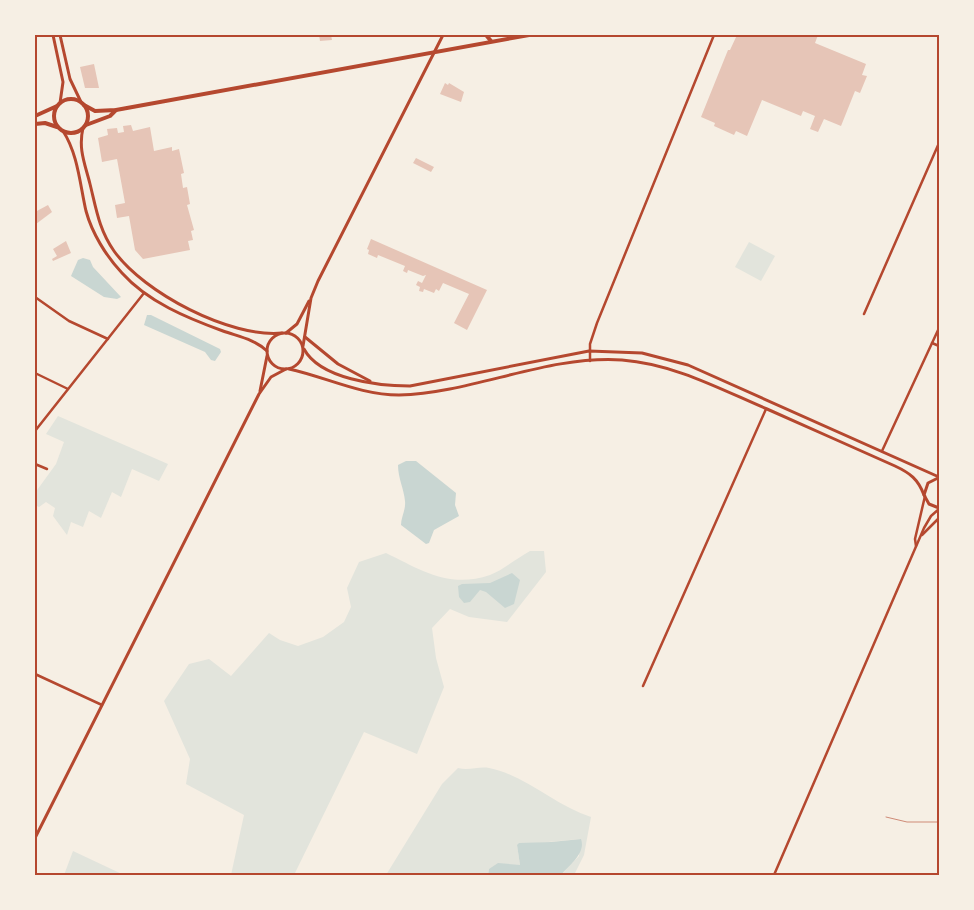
<svg xmlns="http://www.w3.org/2000/svg" width="974" height="910" viewBox="0 0 974 910" font-family="'PT Serif',serif">
<style>
.green{fill:#e2e4dc}
.water{fill:#c9d6d2}
.building{fill:#e6c5b7}
.lines{fill:none;stroke-linecap:round;stroke-linejoin:round}
.minor{stroke:#b5482f;stroke-width:2.5}
.secondary{stroke:#b5482f;stroke-width:3}
.primary{stroke:#b5482f;stroke-width:4}
.rail{stroke:#cf8b77;stroke-width:1}
.neatline{fill:none;stroke:#b5482f;stroke-width:2}
</style>
<rect width="100%" height="100%" fill="#f6efe4"/>
<g class="green">
<path d="M749,242L775,256L761,281L735,267Z"/>
<path d="M58,416L168,464L159,481L132,469L121,497L112,492L101,518L89,511L83,527L71,522L67,535L53,516L55,508L46,502L39,507L35,505V493L56,464L64,442L46,434Z"/>
<path d="M530,551H544L546,572L507,622L469,617L450,609L432,628L436,658L444,687L417,754L364,732L294,875H231L244,815L186,784L190,759L164,701L189,664L209,659L231,676L269,633L280,640L298,646L323,637L344,622L351,607L347,588L359,562L386,553C421,570 449,589 490,575C503,570 517,558 530,551Z"/>
<path d="M458,768C469,771 479,766 489,768C523,774 556,806 591,817L584,855L574,875H561L579,856L580,839L517,845L520,865L489,869L488,875H386L442,784Z"/>
<path d="M73,851L124,875H64Z"/>
</g>
<g class="water">
<path d="M83,258L90,260L93,267L121,297L117,299L104,297L71,276L78,260Z"/>
<path d="M147,315H151L220,349L221,352L215,361L211,360L205,352L144,325Z"/>
<path d="M406,461H416L456,493L455,505L459,516L434,530L429,543L426,544L401,525C401,517 406,510 405,501C404,489 398,478 398,465Z"/>
<path d="M512,573L520,580L514,604L505,608L486,592L480,590L470,602L464,603L459,597L458,586L462,584L490,583Z"/>
<path d="M581,839C586,853 570,865 561,875H488L489,869L498,863L520,865L517,845L519,843L551,842Z"/>
</g>
<g class="building">
<path d="M319,35H331L332,40L320,41Z"/>
<path d="M737,35H818L815,43L866,64L862,75L867,76L860,93L855,91L841,126L824,119L818,132L810,129L815,116L803,111L801,116L762,100L747,136L736,131L734,135L714,126L715,123L701,117L728,50H730Z"/>
<path d="M94,64L99,88H85L80,67Z"/>
<path d="M445,83L448,85L449,83L464,92L461,102L440,94Z"/>
<path d="M131,125L133,131L150,127L154,151L172,147V151L179,149L184,173L181,174L183,188L187,187L190,204L187,205L194,230L191,231L193,240L188,241L190,250L143,259L135,250L129,216L117,218L115,205L125,203L117,159L102,162L98,138L108,135L107,129L117,128L118,133L124,132L123,126Z"/>
<path d="M416,158L434,167L431,172L413,163Z"/>
<path d="M48,205L52,212L36,224L35,212Z"/>
<path d="M371,239L487,290L467,330L454,323L469,294L443,283L439,291L436,289L434,293L424,289L423,292L419,291L420,287L416,285L418,281L422,283L426,275L423,276L408,270L407,273L403,271L405,266L378,255L377,258L368,254L369,250L367,249Z"/>
<path d="M66,241L71,253L53,261L52,259L57,256L53,249Z"/>
</g>
<g class="lines">
<g class="minor">
<path d="M35,297L69,321L108,339"/>
<path d="M864,314L939,143"/>
<path d="M932,343L939,346"/>
<path d="M590,361V344L597,323L714,35"/>
<path d="M35,373L68,389"/>
<path d="M35,431L144,293"/>
<path d="M882,451L939,328"/>
<path d="M35,464L47,469"/>
<path d="M922,535L939,518"/>
<path d="M916,546L915,539L925,496"/>
<path d="M35,674L102,705"/>
<path d="M643,686L766,409"/>
<path d="M774,875L924,528L931,516L939,509"/>
</g>
<g class="secondary">
<path d="M53,35L63,82L60,103"/>
<path d="M60,35L70,79L81,102"/>
<path d="M83,128C78,149 85,164 90,184C96,208 99,230 114,251C144,293 230,338 282,333"/>
<path d="M63,131C78,154 80,185 86,211C92,233 106,256 122,273C148,302 187,318 223,331C240,337 254,339 267,351"/>
<circle cx="285" cy="351" r="18"/>
<path d="M286,333L297,324L309,301"/>
<path d="M305,337L338,364L370,381"/>
<path d="M303,346L311,298L318,281L443,35"/>
<path d="M304,349C320,379 378,386 410,386L589,351L642,353L688,365L939,477"/>
<path d="M289,369C326,377 360,395 399,395C474,393 546,355 622,360C674,364 720,389 767,409C810,428 852,447 895,466C910,473 918,479 924,495"/>
<path d="M260,391L267,356"/>
<path d="M938,478L928,483L924,495L929,504L939,508"/>
<path d="M35,838L259,394L271,377L286,369"/>
</g>
<g class="primary">
<path d="M486,35L491,41"/>
<circle cx="71" cy="116" r="17"/>
<path d="M84,105L95,111L116,110L529,35"/>
<path d="M35,116L57,106"/>
<path d="M35,124L45,123L57,127"/>
<path d="M86,125L110,116L116,110"/>
</g>
<path class="rail" d="M886,817L907,822H939"/>
</g>
<rect width="974" height="910" fill="none" stroke="#f6efe4" stroke-width="72"/>
<rect x="36" y="36" width="902" height="838" class="neatline"/>
</svg>
